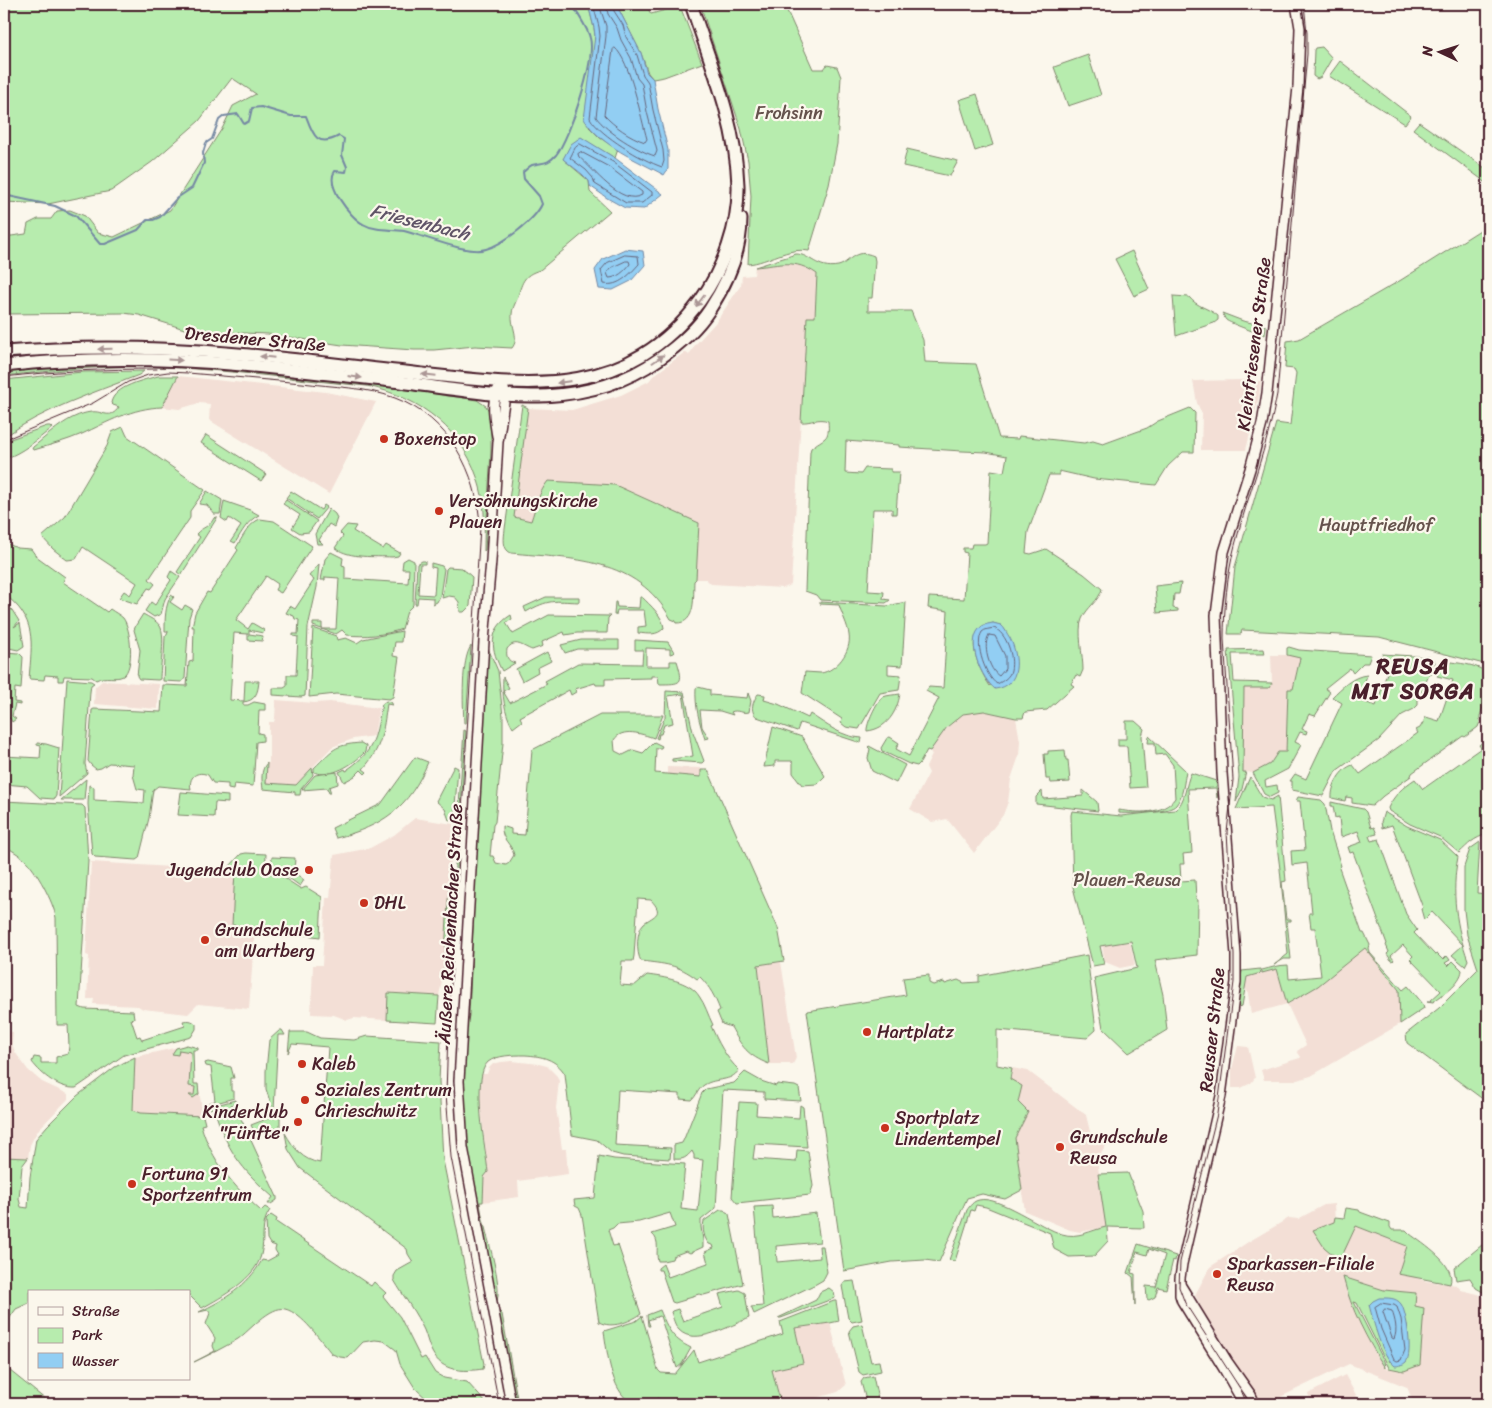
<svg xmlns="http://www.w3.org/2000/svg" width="1492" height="1408" viewBox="0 0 1492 1408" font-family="Sriracha,sans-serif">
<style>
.built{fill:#f3dfd6;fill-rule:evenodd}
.green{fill:#b7ecae;stroke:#80866c;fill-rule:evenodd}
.water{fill:#92cef3;stroke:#7588a3}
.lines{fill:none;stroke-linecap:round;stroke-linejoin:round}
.shore{stroke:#67657b;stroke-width:1}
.stream{stroke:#7588a3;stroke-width:2}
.tertiary-casing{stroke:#4a1f2b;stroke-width:12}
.primary-casing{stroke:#4a1f2b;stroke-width:15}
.tertiary{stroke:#fbf7ec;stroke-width:9}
.primary{stroke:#fbf7ec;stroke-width:11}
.tram{stroke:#4a1f2b;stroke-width:1}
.oneway{fill:#ab9695}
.poi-dot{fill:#c8321e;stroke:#fbf7ec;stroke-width:2}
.labels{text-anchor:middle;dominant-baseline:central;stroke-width:4.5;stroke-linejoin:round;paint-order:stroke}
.park-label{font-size:18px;fill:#65524c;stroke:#fbf7ec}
.street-label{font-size:18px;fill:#4a1f2b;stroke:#fbf7ec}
.poi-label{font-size:18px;fill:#4a1f2b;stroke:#fbf7ec;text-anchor:start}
.water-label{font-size:19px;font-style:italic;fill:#605467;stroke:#fbf7ec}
.district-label{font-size:22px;font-weight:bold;letter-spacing:1px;fill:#4a1f2b;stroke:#fbf7ec}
</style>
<rect width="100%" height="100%" fill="#fbf7ec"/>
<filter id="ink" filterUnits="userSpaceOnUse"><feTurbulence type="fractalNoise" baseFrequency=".02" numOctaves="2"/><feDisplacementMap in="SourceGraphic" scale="10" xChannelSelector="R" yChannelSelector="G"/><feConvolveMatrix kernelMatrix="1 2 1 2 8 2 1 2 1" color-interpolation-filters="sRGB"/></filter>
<g filter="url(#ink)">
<g class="built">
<path d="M792,263L801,264L817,274L815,317H807L791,585L783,588L711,584L706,579H695L699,523L615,485L531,521L514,517L528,408L572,410L621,395L649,381L653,376L685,352L689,355L695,345L716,322L741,285L742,276L754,275L755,267Z"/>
<path d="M178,376L326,392L376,402L329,494L209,420L210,404L199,403L179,409L162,407Z"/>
<path d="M1241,380L1261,381L1259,397L1246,450H1201L1202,414L1197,403L1193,381Z"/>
<path d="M1271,655H1290L1300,657L1293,690H1288L1286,752H1278L1270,764L1261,769L1253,773L1246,772H1243L1242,743L1244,688H1269L1272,683Z"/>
<path d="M102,681L159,684L158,709L94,704L95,687Z"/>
<path d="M276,700L314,703L330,702L379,708L374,736L353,739L332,747L296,785L266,783L267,763H269V722H274L275,718Z"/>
<path d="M972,711H984L1016,718L1020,741L1019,756L1011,779L1008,802L1003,815L974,853L947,819L932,822L910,809L929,773L926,767L932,755L930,751L934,743L957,717Z"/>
<path d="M667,767L701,768V777L667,775Z"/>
<path d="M415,818L453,824L444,970L439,996L388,993L387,1020L354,1018L347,1020L334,1015L311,1014L313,965H322L326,898H330L334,855L370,848L394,835Z"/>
<path d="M91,862L235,871L232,925L255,929L249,1009L198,1004L188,1014L143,1009L138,1006L93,1004L94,999H87L89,956L86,955Z"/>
<path d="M1121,942V943L1130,942L1135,965L1120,968L1105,962L1102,945Z"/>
<path d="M1365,947L1399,990L1400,1024L1311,1076L1297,1080H1264L1261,1070L1300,1058L1301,1057L1297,1051L1306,1045L1287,1004L1251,1014L1248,993L1245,987L1247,977L1277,969L1288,1004L1318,986Z"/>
<path d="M781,962L796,1058L793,1064H769L758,965Z"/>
<path d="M4,1031L13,1032L12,1044L15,1052L28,1070L42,1082L68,1094V1099L39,1129L34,1137L30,1145L28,1158L4,1157Z"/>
<path d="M187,1045L198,1048V1050H193V1071L194,1084H198L203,1116L141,1113L133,1110L135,1057Z"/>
<path d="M1238,1046L1248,1047L1255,1078L1251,1083L1241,1088H1232V1069Z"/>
<path d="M512,1061L539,1064L547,1066L557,1076L559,1081L556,1108L562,1149H566L568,1174L518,1181L519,1197L483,1202L484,1177L488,1172L480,1101L481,1074H487L489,1068L493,1064L501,1062Z"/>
<path d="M1012,1068L1028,1071L1086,1115L1092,1140L1097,1144L1109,1141L1097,1160L1107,1227L1080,1232L1070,1230L1025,1211L1015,1150V1138L1028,1112L1018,1102L1010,1079Z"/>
<path d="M1334,1204L1335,1222L1314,1230L1342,1256L1356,1226L1407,1246L1398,1274L1412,1276L1425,1281L1457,1285L1461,1290L1478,1294L1488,1299V1404H1414L1407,1387L1349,1364L1266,1404H1259L1248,1383L1210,1324L1195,1295L1210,1267L1248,1242L1289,1218L1298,1219L1324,1205ZM1344,1277L1384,1290L1416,1293L1404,1371L1385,1368L1371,1346L1347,1292Z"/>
<path d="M830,1323L846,1385L838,1392L813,1399V1404H781L772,1370L803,1363L795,1328Z"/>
<path d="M1345,1375L1361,1404H1313L1308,1394Z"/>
</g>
<g class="green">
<path d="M4,4H588L594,28L595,36L589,127L600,138L618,149L615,158L581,138L563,159L589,181L590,192L610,211L540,270C522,275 522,284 517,299C515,304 512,309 512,314C511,327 520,338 512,348L475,346L434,350H414L342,345L268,334L191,331L139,315L123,313L4,314V237L26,234L28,224L38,219H51L57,211L70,210L85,216L98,233L114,237L170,210L223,127L233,106L256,94L232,78L199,121L152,162L111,191L48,204L4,202Z"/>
<path d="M616,4H645L651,14L680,6L702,63L664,77L653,79L648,73L641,53Z"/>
<path d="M700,4H784L813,69H824L827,65L837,67L841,77L837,144L829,185L809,251C787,247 769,262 748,264L751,196L748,161L741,129Z"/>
<path d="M1322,47L1332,58L1321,77L1317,79L1313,76L1314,50L1315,48Z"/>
<path d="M1088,55L1101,95L1068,106L1054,67Z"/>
<path d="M1340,61L1411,116L1405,124L1329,76Z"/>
<path d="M977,94L993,145L975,151L959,100Z"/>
<path d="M1419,122L1488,170V184L1413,129Z"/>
<path d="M907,149L958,161L950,176L903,166Z"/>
<path d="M1488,225V665L1379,637L1242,630L1241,634H1228L1235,567L1276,423L1290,425L1296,373L1294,369L1285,368L1287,341L1299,339L1401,280Z"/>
<path d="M1132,251L1149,289L1134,296L1115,259Z"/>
<path d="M796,254C810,254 817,270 838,266C849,264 854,247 874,256L875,261L872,298H868V311H911L923,340L925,362L976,364L999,438L1018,439L1019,436L1084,443L1093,441L1103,444L1147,428L1158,421L1190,408L1195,413L1194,452H1183L1168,466L1156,485L1094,479L1059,471V475H1049L1028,532L1026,553L1031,554L1046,549L1084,574L1102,589C1099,601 1087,607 1082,619C1077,631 1083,655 1083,670L1080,677L1076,675L1071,684L1074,686L1047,710L1025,712L1023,718H1016L984,711L963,714L947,727L930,751L927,750L920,763L917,766L909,764L882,751L881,748L887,738L890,737L899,743L896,749L909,756L939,698L926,691L929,687L943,688L948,611L928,608L929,597L964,599L967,553L963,552V548H971L972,544H985L987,543L991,470L1004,472L1007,456L986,452L962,451L899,447V445L846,441L845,473L861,474L865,468L891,469V472H899L896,514H892V509H873L868,591L884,592L883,599L890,600L886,603L820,600L816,595L805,591L810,452L811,448C824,437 830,441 828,421C818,417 811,423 801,422L807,317H815L817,274C794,258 781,265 755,267ZM993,623L1002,626L1013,646L990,686C977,667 961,630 993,623Z"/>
<path d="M1173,296L1189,297C1197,307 1209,308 1218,316V320L1214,323L1176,336Z"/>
<path d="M1222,313L1243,321L1266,326L1265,335C1262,335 1229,323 1226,320C1224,318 1224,315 1222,313Z"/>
<path d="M176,364L349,381L477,400L486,406L489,411L491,418V452L485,550L484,551C484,530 486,508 480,487C466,432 421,397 367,386C299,380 231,370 163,367C110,365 56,370 4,376V370L58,365Z"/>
<path d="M144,371L139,375C93,393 44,409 4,437V380L82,372Z"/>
<path d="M158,376H178L162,407C132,408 108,422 82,434C66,441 50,445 34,450L32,449L33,447C51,433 68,415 91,412C103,410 110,421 119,407L113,405L111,403C114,386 144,380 158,376Z"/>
<path d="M522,405L528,408L514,517L531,521C536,506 539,492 548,481L615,485L699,523L696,579L694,581C693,595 697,624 676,623V621L671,619C636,557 573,559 511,553C502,549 504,538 505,529Z"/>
<path d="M47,426H50L52,428C37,440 22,453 4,459V439L5,441Z"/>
<path d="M123,427L127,436L205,490L190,511V518L149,579L155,584L151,589L148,588L137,604L119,598L124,591L130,595L137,583L83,547L76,559L67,560L53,549L42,537L65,517L107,446L112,432Z"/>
<path d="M206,435L266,474L261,481L201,443Z"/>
<path d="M207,491L222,500L220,514H214L207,505L199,504Z"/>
<path d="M291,491L321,510L324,505L327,507L317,519L286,498Z"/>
<path d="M286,500L317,521L309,532L300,533L292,528L300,515L283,504Z"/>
<path d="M224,501L250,510L259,515C247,521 242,532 235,543L231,541L241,526L229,518L227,522L221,518Z"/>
<path d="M329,509L335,514L337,518L334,527L329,524L319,540L323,544H317L315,534Z"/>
<path d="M217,517V518L181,575L177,572L200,537L196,534C202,527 210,527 214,518Z"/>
<path d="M260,519L274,521L312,546L281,593L275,590L278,584L266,576L236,620L248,629L252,623L264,630L263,633L249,630V634L263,636L262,641L248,640V634L234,633L230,700L244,701L245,681H259C258,692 256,701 243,702V705H248L254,702L265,704V710H259L258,733L263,734V741L256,742L253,786L234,784L233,790L228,789V784L213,783L208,775C197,770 188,777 191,789L158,786L153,790L149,818L139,858L136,860L95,857L92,854L88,804L89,785L94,787V800L144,803L145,790L137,789L133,775L134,765L109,763L101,768L96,769L91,765L88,761L92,710L94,709L161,712L163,685L187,686L189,662L193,661L194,627H192L195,613L207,592L210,593L238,550L236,548C242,538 249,523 260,519Z"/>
<path d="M347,525L356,526L353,531L383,549L386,545L400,553L398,556L392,557C374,556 351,559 335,548L343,536L340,533Z"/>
<path d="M4,542L17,548L31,549L36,556L65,577L63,582L107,612L110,609C114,612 120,615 123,618C131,628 135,668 123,676C116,680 105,675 96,680L92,677L64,676L63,681H58V676L45,675L44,680L29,679C32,641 37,619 4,594Z"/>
<path d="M331,552L343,558L342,565L345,566V579L408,583L409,569H402L403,561L408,558L414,561L413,605L407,611L402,629C385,635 365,637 347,635L342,630L336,634L313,626V623H322V629H336L339,578L325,577V580H321L325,559Z"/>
<path d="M422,561H425V564H420L418,594L434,595L436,568L431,567V563L442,566L444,569L440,596L437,602L433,604V598L418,597L417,604H415L417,564Z"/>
<path d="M319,564L317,587L308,627L305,696L301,697L273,695V688H284L287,686V675H296L298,637L293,636V634H298L299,620L295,619L294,616L286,613L290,606L295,609L314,580L309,576Z"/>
<path d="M448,567L462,568L472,577L470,606L464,612H460L459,602L455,597L449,596L442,598L446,569Z"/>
<path d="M171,571L180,577L165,599L161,614L154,617L145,611L151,602L155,605L171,580L168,577Z"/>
<path d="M1181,583L1179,594H1174L1173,608L1178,609V611L1157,613L1155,586Z"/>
<path d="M171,595L174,597L170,602L182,610L185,605L192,609L189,618L185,678L182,682L163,681L165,636L167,635L168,631H165C165,618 165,607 171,595Z"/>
<path d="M546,597H579V602C554,601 549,599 526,612L524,607Z"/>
<path d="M640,597H642C650,605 663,616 664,628C657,636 648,634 638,633V627L646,626L644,610H617L616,615H614L615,602H616L617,607L639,608Z"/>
<path d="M4,602L12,610L19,621L14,627L20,623L24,646L18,650L9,648L10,635L4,633Z"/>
<path d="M820,602L887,606L906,602L902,666L888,665V674L901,675L899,690L880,693L859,729L846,727L841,723L842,719L802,693L805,672C810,672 816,673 821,673C836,671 852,651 849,635C848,625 842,615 839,605L820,604Z"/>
<path d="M143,614C148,617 157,621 160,626C166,635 160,667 160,679L158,680L139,679L137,676L140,650L134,630L136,625Z"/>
<path d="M511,615L512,619L506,623L513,634L549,615L610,616L608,618L607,633H577L565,635L564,632L542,642L543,646L532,650C523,647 515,638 507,649C506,656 507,661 515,663L502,671C491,650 487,630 511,615Z"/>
<path d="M313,628L336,636L337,640L346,638L357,643L363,639L402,631L401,642H395L393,656L399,657L393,697L389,699L336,694L309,697Z"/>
<path d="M581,640H619V649H577L565,653L561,645Z"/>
<path d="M635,640L668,642L674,652L673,653L670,654V649L646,648V666H670V661H677C684,684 682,684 659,684L658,676H651V678L605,679V685H596L595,683L575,689L576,692L571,695L569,690L520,717L522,721L513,728C504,713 502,694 503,677L509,688L503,691L510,703L547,684L545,681L578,663L642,664L643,650H635Z"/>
<path d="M471,646L466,723H464C463,704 461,661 471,646Z"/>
<path d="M1289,647L1299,650L1371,655L1368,663H1363L1353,673L1350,668L1325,688L1330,692L1315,716L1309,714L1302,729L1307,731L1306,734L1300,732L1295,742L1301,745L1288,769L1265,781L1266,787L1277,785L1278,793L1270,797L1264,794L1253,773L1270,764L1278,752H1286L1288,689H1293L1300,658L1287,655V648Z"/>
<path d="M488,648L498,671L503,716V743L495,822L493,825L490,856H493L496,863L506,865L509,863L514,855C511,842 501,841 502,826L511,829V834L525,835L532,750L600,715H663L654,738C642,734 622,727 614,740L615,751L623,755L633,750L643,753L654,742L662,746L661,748H656L655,773L701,777V770H708L778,928L784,961L758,965L769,1064C748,1056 741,1046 731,1027L722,1024L717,1012L720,1010C715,997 710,987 700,977L697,979C678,964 664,964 641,961C636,953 636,930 644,923C655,915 664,914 651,900L638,899L634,956L633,961H622L620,985L634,986L647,975C663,977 690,981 699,996C705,1004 708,1015 713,1025L711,1026C718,1042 726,1058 739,1070C730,1083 717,1077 704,1085C698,1089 697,1095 692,1100L680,1099V1094L618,1090L615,1145L671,1148L670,1159L623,1156L612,1153L597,1140L572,1135L565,1074C556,1059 542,1056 525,1055C514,1055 497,1055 488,1062C471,1077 486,1151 488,1172L484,1177L483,1202H480C482,1228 505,1282 496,1305L464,1133L462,1102L465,1031L469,1016L476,855Z"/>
<path d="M1264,649L1265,654H1232L1234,682L1272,683L1269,688H1244L1243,772H1246L1242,789L1236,802L1239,777L1228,650Z"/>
<path d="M4,652L19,653L23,657L21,689L15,688L14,702L20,703V705L15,704L12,716L16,719L12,722L10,718L4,720Z"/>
<path d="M547,652L551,661L537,668L538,672L522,681L516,669Z"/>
<path d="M1382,654L1429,657L1435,661L1434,673L1429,675L1418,700V705L1414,709L1402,715L1379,740L1336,771L1323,796L1292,790V781H1290L1295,774L1306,779L1342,703L1332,697C1341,688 1353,676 1367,675L1360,698L1361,701L1376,706L1390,664L1378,659Z"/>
<path d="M1452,662C1464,664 1479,665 1488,674V692L1480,716V722L1478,727L1465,737L1463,736L1412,773L1411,776L1383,796L1372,806L1352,803V798L1346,797L1345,801L1332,798C1331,786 1341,768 1353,765L1360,774L1418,733L1416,730L1420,728L1426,717L1439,721L1453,680L1437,676L1440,666L1446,667Z"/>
<path d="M67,679L91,681L94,683L91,685L90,692L85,764L87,773L59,797Z"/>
<path d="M698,687L710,690V695L747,698L748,693L751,701L749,712C742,714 737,709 731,712L733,715L720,711L700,710L702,727L709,738L705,739C699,722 695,706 696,688Z"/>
<path d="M666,691L684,692L693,732L704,761L702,763L672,761V759L693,756L683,694L668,696L673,723L664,725L661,734H659L658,739L656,738L665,717Z"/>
<path d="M758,694L765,695L764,700L778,704L808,718L810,714C827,725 842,737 862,738L861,743L800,723L797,731L757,717C749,711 753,701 758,694Z"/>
<path d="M900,694C897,712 887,729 867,731C866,725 877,700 883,697C888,695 894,695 900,694Z"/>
<path d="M386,701L390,702L392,705L387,704C383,731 382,748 363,769L367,772L365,774L361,770L355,776L344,782L339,772L345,769L346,771L348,770V769C377,749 375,735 382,704Z"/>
<path d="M1126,721H1135L1144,729L1142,736L1146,787L1130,788L1127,746H1118V739H1126Z"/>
<path d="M773,727L802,737L825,776L817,784L802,785L793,773V763L792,761H775V766L764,767Z"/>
<path d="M464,730L466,731L452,948H447L445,970H444L449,883L454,881Z"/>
<path d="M1488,732V834C1473,838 1469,844 1459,853L1440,837L1410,824L1389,811L1388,808C1394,795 1403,787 1415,779L1423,789L1481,748L1479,745L1484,741Z"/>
<path d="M1149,736L1186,771C1184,781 1183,797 1176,805C1170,813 1129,814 1119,813V810C1136,813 1164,815 1175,798L1173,765L1165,754L1156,755L1155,743H1148Z"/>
<path d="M37,743L46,744L59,748L56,796L54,799L40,798L27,786L4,784V756L40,758L41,746L37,745Z"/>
<path d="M361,743L366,746L365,752C354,764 330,779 314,772V768C333,750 333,745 361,743Z"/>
<path d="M869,746L905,765L896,783L872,771L868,758L870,749L868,747Z"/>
<path d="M1065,750L1066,760H1068L1070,782L1051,783L1050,779H1046L1044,754H1048V751Z"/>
<path d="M415,757L428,762C409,808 383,826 336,838L332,828L381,804Z"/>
<path d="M267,763L266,783L296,785L312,768L313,775L301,789L300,795H295V792L263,789C262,781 260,770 267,763Z"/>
<path d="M454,766L458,768L454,818L449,820L445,809L436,801Z"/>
<path d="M337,772L338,784L329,787L331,793H329L327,788L302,790L315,775Z"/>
<path d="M1191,773L1216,781L1218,793L1217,798L1216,788L1188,789L1192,853L1183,854L1184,864H1180L1181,881L1195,880L1196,899L1198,900L1197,955L1155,960L1163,995L1167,1030L1129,1053L1103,1028L1094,978L1137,968L1131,941L1100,946L1104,964L1093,966L1073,887L1071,815L1072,811L1121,816L1175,810C1186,802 1185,785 1191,773Z"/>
<path d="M1250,777L1262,797L1271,800L1278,796L1286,881L1282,882L1286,919H1291V921H1287L1291,959H1284L1274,965L1288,954L1280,869L1272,807L1236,809Z"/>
<path d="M86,779L84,800H61Z"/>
<path d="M1083,790L1097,802L1098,811L1036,804V797L1042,791L1043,799L1083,796Z"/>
<path d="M181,792L228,796V803L215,802L214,817L178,815Z"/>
<path d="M1298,797L1321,800L1325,804L1330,831L1341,866L1339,868L1362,933H1364L1370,945L1369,948L1370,953L1403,990L1408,986L1423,1004L1424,1008L1400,1024L1399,990L1365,948L1318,986L1287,1004L1277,969L1262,973V970C1271,968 1278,965 1288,965L1289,979L1321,976L1315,928H1311L1309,913H1312L1307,863L1292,865L1291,851L1305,850L1300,801H1296Z"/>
<path d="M4,801L82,805L85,808L88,861L79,1007L84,1009L133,1011L134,1018L131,1019L137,1037L140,1036L142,1040L185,1026L183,1021C188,1020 192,1020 196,1024V1029L191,1037L124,1055L76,1088C59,1089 42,1075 32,1062L34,1057L41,1058V1063H56V1057L68,1054L69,1046L68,1025H57L56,918C54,903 36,869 24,859C18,853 10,850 4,845Z"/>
<path d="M1331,802L1363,809L1366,812L1371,828L1374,827L1377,834L1369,836L1371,841L1379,839L1406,914L1417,930L1414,933L1435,955L1437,954L1443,960L1447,956L1450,960L1445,963L1448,966L1453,961L1462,970C1461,983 1442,995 1433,1002L1427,1001H1430L1441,991L1410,959L1413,956L1403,945L1391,956L1394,960L1393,961L1391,960L1387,954L1389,952L1386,945L1387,944L1353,852L1350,853L1348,847L1362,842L1358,831L1341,837L1339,817L1335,818L1333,806H1331Z"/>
<path d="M1384,812L1407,826L1440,840L1456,855L1458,857C1451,892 1456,927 1468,960L1465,966L1452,955L1463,945L1432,912L1424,920L1421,909L1423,908L1392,825L1382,828L1381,822Z"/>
<path d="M1480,842L1477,893L1488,894V1103L1407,1043L1406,1034L1439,1008L1478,969L1467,935L1464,910V867L1470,849Z"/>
<path d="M246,853L266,854L265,873L278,874L301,889L306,887L322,897L320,937L232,925L235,871L229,870L230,866L241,854Z"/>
<path d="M272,857L295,858L294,872L304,880L300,886L271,865Z"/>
<path d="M1087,955L1096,1030L1087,1038L997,1030V1065L1012,1068L1010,1079L1022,1086L1018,1102L1028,1112L1015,1138L1022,1190L1005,1199L982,1194L967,1198L939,1262L925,1260L892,1262L844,1271L807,1011L906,995L903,978L929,975V983L933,985L944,982L945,984L958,980L964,983L979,982V976Z"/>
<path d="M1260,969L1261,973L1247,977L1242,1006L1237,1007L1242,971Z"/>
<path d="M388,993L439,996L437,1023L387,1020Z"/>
<path d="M280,1030H282L285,1035H278L274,1110L280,1111V1114H274L266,1089V1071L269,1040Z"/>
<path d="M290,1032H307L320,1038L354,1040L367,1036L441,1041L439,1081L443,1160L484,1364L483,1369C463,1372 442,1372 432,1352C428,1345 427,1337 424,1330C416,1313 404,1297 394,1280V1276L397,1271L413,1262L408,1254L407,1249L300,1168L288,1149L285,1133C294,1148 302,1160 320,1163L328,1047L292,1044L288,1053Z"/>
<path d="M187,1045L198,1048V1050H193L194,1084H198L199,1094L193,1098L189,1095H194L195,1087L189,1086L191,1052L179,1050L178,1055L172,1054L176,1048Z"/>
<path d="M135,1057L133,1110L141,1113L203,1116L205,1124L201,1125C211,1160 234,1187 261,1211L265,1207L270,1210C260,1224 265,1239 261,1255C255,1279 222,1297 202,1308L189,1295V1292H29V1303L16,1309L4,1326V1157L28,1158L22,1166L19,1199L21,1207L28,1208L30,1177L36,1139L47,1126L77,1096L115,1067Z"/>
<path d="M208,1062L231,1067L234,1078H231V1091H234V1098L209,1105L208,1103L215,1101L211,1067L206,1066L205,1063Z"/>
<path d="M745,1072L761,1081L776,1086L777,1084L795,1086L799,1088L801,1101L764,1099V1092L723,1090L716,1208L701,1220C700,1230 704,1237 703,1247L690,1253L686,1251L673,1256L672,1259L663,1261H658C655,1252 661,1241 652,1234L675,1227L670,1213L639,1222L617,1224L613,1228L608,1230L613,1246L618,1245L641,1314C629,1322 612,1329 599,1322L582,1215L579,1208L575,1206L574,1200L595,1198L599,1156L614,1159L685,1164L681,1209L698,1211L703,1160L694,1159V1155L692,1151C686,1158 683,1160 674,1159V1145L682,1143L684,1139L702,1093L706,1089L734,1083Z"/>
<path d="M235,1100V1103L231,1105L233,1111L237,1110L277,1197V1200L271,1204H268L273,1197C241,1169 226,1149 214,1108L209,1109V1107Z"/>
<path d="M739,1102L757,1103L756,1115L799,1118L800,1105L803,1107L807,1147L755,1144L753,1159L796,1162L797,1150L808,1151L813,1186L810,1195L737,1203L732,1197Z"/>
<path d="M274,1116H280V1128L272,1130L270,1126L255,1133L251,1125Z"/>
<path d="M1128,1173L1143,1211L1144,1228L1107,1227L1108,1241L1094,1256L1069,1257L1054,1249L1050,1233L986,1207L976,1205L974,1211L971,1210L955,1261L949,1260L967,1210C970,1206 973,1201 979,1200C998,1195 1041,1228 1062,1234C1078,1239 1091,1230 1106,1227L1098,1174Z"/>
<path d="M772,1206L773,1218L816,1213L820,1242L776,1246L777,1262L820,1258L819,1246H823L827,1272L823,1280L816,1284L754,1314L751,1307L763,1306L754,1207Z"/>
<path d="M1346,1208L1359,1210L1360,1212L1387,1222L1390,1223V1227L1392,1230H1406L1410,1234C1423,1244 1457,1265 1450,1284L1398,1274L1407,1246L1356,1226L1342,1256L1337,1258L1324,1247L1313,1230L1334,1222L1335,1217L1344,1218Z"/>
<path d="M720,1210H724L729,1214L743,1284L704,1295L699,1294L686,1298L685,1300L675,1303L672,1302L661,1270H658V1268L663,1264L668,1277L708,1263L705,1252L714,1248L713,1245L709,1244C704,1238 702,1229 704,1221Z"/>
<path d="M271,1215L277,1219L276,1222L371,1286L374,1282L386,1293L383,1296L400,1317L421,1359L425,1357L435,1373L444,1378L467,1382L487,1404L431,1403L415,1388L400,1364L396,1350L384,1341L375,1340L363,1342L348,1358L340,1357L332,1354C321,1341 302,1313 285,1309C271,1305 249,1331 238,1339C223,1348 209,1355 194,1362L215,1351L213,1346L215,1338L206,1324L210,1313L208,1310L199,1312C224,1300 248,1286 262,1260L267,1261L278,1255L275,1250L276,1246L270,1244L267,1239L266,1220Z"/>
<path d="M1488,1240V1295L1476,1288L1470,1278L1456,1280L1454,1268Z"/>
<path d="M1138,1244L1176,1256L1175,1261L1173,1260L1166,1289L1158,1287L1155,1297L1149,1300L1147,1299L1146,1286L1156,1287L1165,1255L1149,1249L1147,1255L1137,1252L1131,1273L1135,1274V1305L1133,1277L1128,1273Z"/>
<path d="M1343,1277L1384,1290L1416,1293L1415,1306L1424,1308L1420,1365L1404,1371L1389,1368L1357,1303L1354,1302L1384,1361L1385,1368C1367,1340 1351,1309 1343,1277ZM1408,1325L1407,1333L1390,1362L1376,1330Z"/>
<path d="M854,1281L862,1320L852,1322L848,1318L842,1286L845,1282Z"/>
<path d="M829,1288L834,1292L835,1298L781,1318H778L816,1300L820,1292Z"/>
<path d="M739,1290L745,1293L749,1318C731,1325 695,1347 679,1330C675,1326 673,1318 671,1312L672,1311L678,1309L683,1321L723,1307L719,1294Z"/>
<path d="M834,1301H836L839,1321L830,1323L795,1328L803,1363L772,1370L781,1404H670L657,1398L654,1404C649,1404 642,1405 637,1404C612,1400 607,1352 604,1331L636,1321L642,1316L658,1370L661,1373L675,1374L694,1350L698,1362L783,1334L780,1322Z"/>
<path d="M660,1310C668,1329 671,1338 691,1348L682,1364L677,1368L660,1316L648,1320L650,1326H648L647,1315Z"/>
<path d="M499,1311L502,1314L518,1404H515L497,1313Z"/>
<path d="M862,1324L871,1362L879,1361L881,1371L863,1375L859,1372L849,1331L853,1326Z"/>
<path d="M4,1366L51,1404H4Z"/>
<path d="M873,1376L879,1404H867L861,1382L864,1378Z"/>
</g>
<g class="water">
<path d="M588,4H616L641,53L647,73L653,79L658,109L668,150V169L664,175C637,160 602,147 584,119L595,36L594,28Z"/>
<path d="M581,137L615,158L663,194L644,209L625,208L607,198L590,186L589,181L582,174L563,159L571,144Z"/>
<path d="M625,249L643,251L645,265L631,281L613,290L599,289L595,270L603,259Z"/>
<path d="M993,623C996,624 998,624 1001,625C1005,628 1007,634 1010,638C1019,656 1022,686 995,689C982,679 966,644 979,629C983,624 988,624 993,623Z"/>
<path d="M1379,1298C1387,1298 1396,1297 1401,1304C1407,1313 1413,1354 1406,1362C1403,1365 1398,1366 1395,1366C1381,1355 1374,1323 1369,1305L1373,1301Z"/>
</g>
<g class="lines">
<g class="shore">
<path d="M593,4L599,27L600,36L590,118C601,136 642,160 662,167L664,161L663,150L653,110L648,82L643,75L637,55L626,37L623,25L614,11L612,4"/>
<path d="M599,4L606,26V36L596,117C607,132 638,151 655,156L657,151L647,112L642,84L637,78L631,58L621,40L617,28L608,14L606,4"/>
<path d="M615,48C630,60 641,118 647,139L645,142C630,137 614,126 604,115L613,50Z"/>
<path d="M580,144L613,162L652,192V195L642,203H626L595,184L593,178L586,170L570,158L575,148Z"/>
<path d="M581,152L609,167L642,192V195C621,207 593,168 579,157L578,154Z"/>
<path d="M625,255L638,256L639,264C630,274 619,287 604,284L601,270L607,263Z"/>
<path d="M626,261H629L630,264C625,271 617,278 609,278L607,273L611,268Z"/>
<path d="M994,628C1007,633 1014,657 1011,670C1010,677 1003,681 997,684C986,677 974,645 982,632C985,629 990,629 994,628Z"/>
<path d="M989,635L995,636L1005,656V669L999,676C989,670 982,645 989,635Z"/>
<path d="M1381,1303L1394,1305L1397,1307L1401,1319L1405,1350L1401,1360L1397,1361L1394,1359L1381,1329L1375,1307Z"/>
<path d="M1385,1309L1392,1311C1395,1320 1398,1330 1394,1339L1392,1338L1383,1312Z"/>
</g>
<path class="stream" d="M4,195L55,206L76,216L100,244H105L138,230L147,220H153L160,217L177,198L192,188L204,163L203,153L206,143L212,139L219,120L224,116L238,114L244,124L249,121L252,108L261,107L291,116H306C313,135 317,148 339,136L344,139L342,155L347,167L346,172L335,171C325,185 350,217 363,224C375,231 391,229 404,231C425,236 468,255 486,249C502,245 535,220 542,204L539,196L524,179L523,172C526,170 529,166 532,165C543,162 547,165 556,155C570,137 596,59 590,38C588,28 577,14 572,4"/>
<g class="tertiary-casing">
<g id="tertiary">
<path d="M503,382L505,395L498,442L491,561L484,641L459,1081L463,1147L511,1404"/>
<path d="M497,436C494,418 489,396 503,382"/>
<path d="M1181,1286L1227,1361L1251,1395L1255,1404"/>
<path d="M1244,1404L1224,1369L1182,1301L1180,1295V1278L1182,1264L1221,1096L1236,982V955L1222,773L1216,615L1224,552L1250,469L1262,424L1267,393L1298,87L1300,28L1296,4"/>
</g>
</g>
<g class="primary-casing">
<g id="primary">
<path d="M4,352C82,346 160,347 238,354C297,359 355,367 414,373C524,385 624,403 700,301C723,269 739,225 738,185C736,122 710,62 691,4"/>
<path d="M4,366C83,357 162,358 242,365C295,370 347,376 400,382C489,394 580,415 659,359C679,345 697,329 710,309C727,283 741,252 741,219"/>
</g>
</g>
<use href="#tertiary" class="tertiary"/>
<use href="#primary" class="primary"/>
<g class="tram">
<path d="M4,377C55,371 105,369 157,369"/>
<path d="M4,440L93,403L128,382L148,375L168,372L188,373C226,376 264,380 302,383C333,387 366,387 395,398C449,418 478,473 480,527L448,1032L446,1094L451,1157L499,1404"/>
<path d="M1247,1404L1241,1390L1185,1303L1179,1287L1180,1262L1217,1114L1234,982V955L1227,832L1233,780L1224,639C1224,608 1227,575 1235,545C1248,494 1268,446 1277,394L1307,54V33L1304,4"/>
</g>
</g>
<defs><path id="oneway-solid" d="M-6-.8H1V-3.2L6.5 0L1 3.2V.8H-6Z" transform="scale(1.25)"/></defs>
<g class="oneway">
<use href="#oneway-solid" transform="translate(700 301) rotate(127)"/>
<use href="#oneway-solid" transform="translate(105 349) rotate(179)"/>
<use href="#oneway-solid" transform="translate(267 357) rotate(-174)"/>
<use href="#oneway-solid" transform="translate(658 359) rotate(-35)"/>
<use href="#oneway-solid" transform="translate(175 360) rotate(3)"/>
<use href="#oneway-solid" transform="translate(429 375) rotate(-174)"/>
<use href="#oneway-solid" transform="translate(355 377) rotate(7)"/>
<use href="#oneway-solid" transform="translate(564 382) rotate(172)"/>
</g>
</g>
<g class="poi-dot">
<circle cx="384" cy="439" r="5"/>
<circle cx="439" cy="511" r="5"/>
<circle cx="309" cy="870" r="5"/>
<circle cx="364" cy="903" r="5"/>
<circle cx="205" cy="940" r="5"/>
<circle cx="867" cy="1032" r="5"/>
<circle cx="302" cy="1064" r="5"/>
<circle cx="305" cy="1100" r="5"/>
<circle cx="298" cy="1122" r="5"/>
<circle cx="885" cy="1128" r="5"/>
<circle cx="1060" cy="1147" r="5"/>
<circle cx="132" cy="1184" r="5"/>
<circle cx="1217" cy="1274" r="5"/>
</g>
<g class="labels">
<g class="park-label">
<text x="789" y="113">Frohsinn</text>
<text x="1376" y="525">Hauptfriedhof</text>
<text x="1127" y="880">Plauen-Reusa</text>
</g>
<g class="street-label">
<text transform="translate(255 339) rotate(5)">Dresdener Straße</text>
<text transform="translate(1254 344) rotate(-83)">Kleinfriesener Straße</text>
<text transform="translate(450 924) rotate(-87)">Äußere Reichenbacher Straße</text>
<text transform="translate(1212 1030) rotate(-84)">Reusaer Straße</text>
</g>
<g class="poi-label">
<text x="394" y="439">Boxenstop</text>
<text x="449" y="501">Versöhnungskirche<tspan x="449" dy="21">Plauen</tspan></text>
<text x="299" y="870" text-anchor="end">Jugendclub Oase</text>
<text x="374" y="903">DHL</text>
<text x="215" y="930">Grundschule<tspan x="215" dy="21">am Wartberg</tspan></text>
<text x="877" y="1032">Hartplatz</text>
<text x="312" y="1064">Kaleb</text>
<text x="315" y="1090">Soziales Zentrum<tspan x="315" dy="21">Chrieschwitz</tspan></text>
<text x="288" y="1112" text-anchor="end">Kinderklub<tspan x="288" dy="21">"Fünfte"</tspan></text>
<text x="895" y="1118">Sportplatz<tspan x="895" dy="21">Lindentempel</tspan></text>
<text x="1070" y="1137">Grundschule<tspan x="1070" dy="21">Reusa</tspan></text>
<text x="142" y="1174">Fortuna 91<tspan x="142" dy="21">Sportzentrum</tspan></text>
<text x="1227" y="1264">Sparkassen-Filiale<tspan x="1227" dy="21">Reusa</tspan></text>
</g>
<g class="water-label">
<text transform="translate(420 222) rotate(14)">Friesenbach</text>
</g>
<g class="district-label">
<text x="1413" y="666">REUSA<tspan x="1413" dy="25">MIT SORGA</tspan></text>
</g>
</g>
<rect width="1492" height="1408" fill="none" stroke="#fbf7ec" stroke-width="20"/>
<rect x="10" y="10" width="1472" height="1388" fill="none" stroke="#4a1f2b" stroke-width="2" filter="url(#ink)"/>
<rect x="28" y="1290" width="162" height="90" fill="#fbf7ec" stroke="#b4a19f"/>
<rect x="38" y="1307" width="25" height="8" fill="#fbf7ec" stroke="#b4a19f"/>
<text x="72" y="1316" font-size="15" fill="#4a1f2b">Straße</text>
<rect x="38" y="1328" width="25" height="15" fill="#b7ecae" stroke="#b4a19f"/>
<text x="72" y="1340" font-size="15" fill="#4a1f2b">Park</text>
<rect x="38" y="1353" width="25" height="15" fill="#92cef3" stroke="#b4a19f"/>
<text x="72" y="1366" font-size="15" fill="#4a1f2b">Wasser</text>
<g transform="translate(1440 52) rotate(274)" stroke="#fbf7ec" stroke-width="4" paint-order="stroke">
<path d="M0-4L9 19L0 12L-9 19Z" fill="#4a1f2b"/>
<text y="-8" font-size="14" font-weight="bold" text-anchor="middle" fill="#4a1f2b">N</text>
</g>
</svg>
